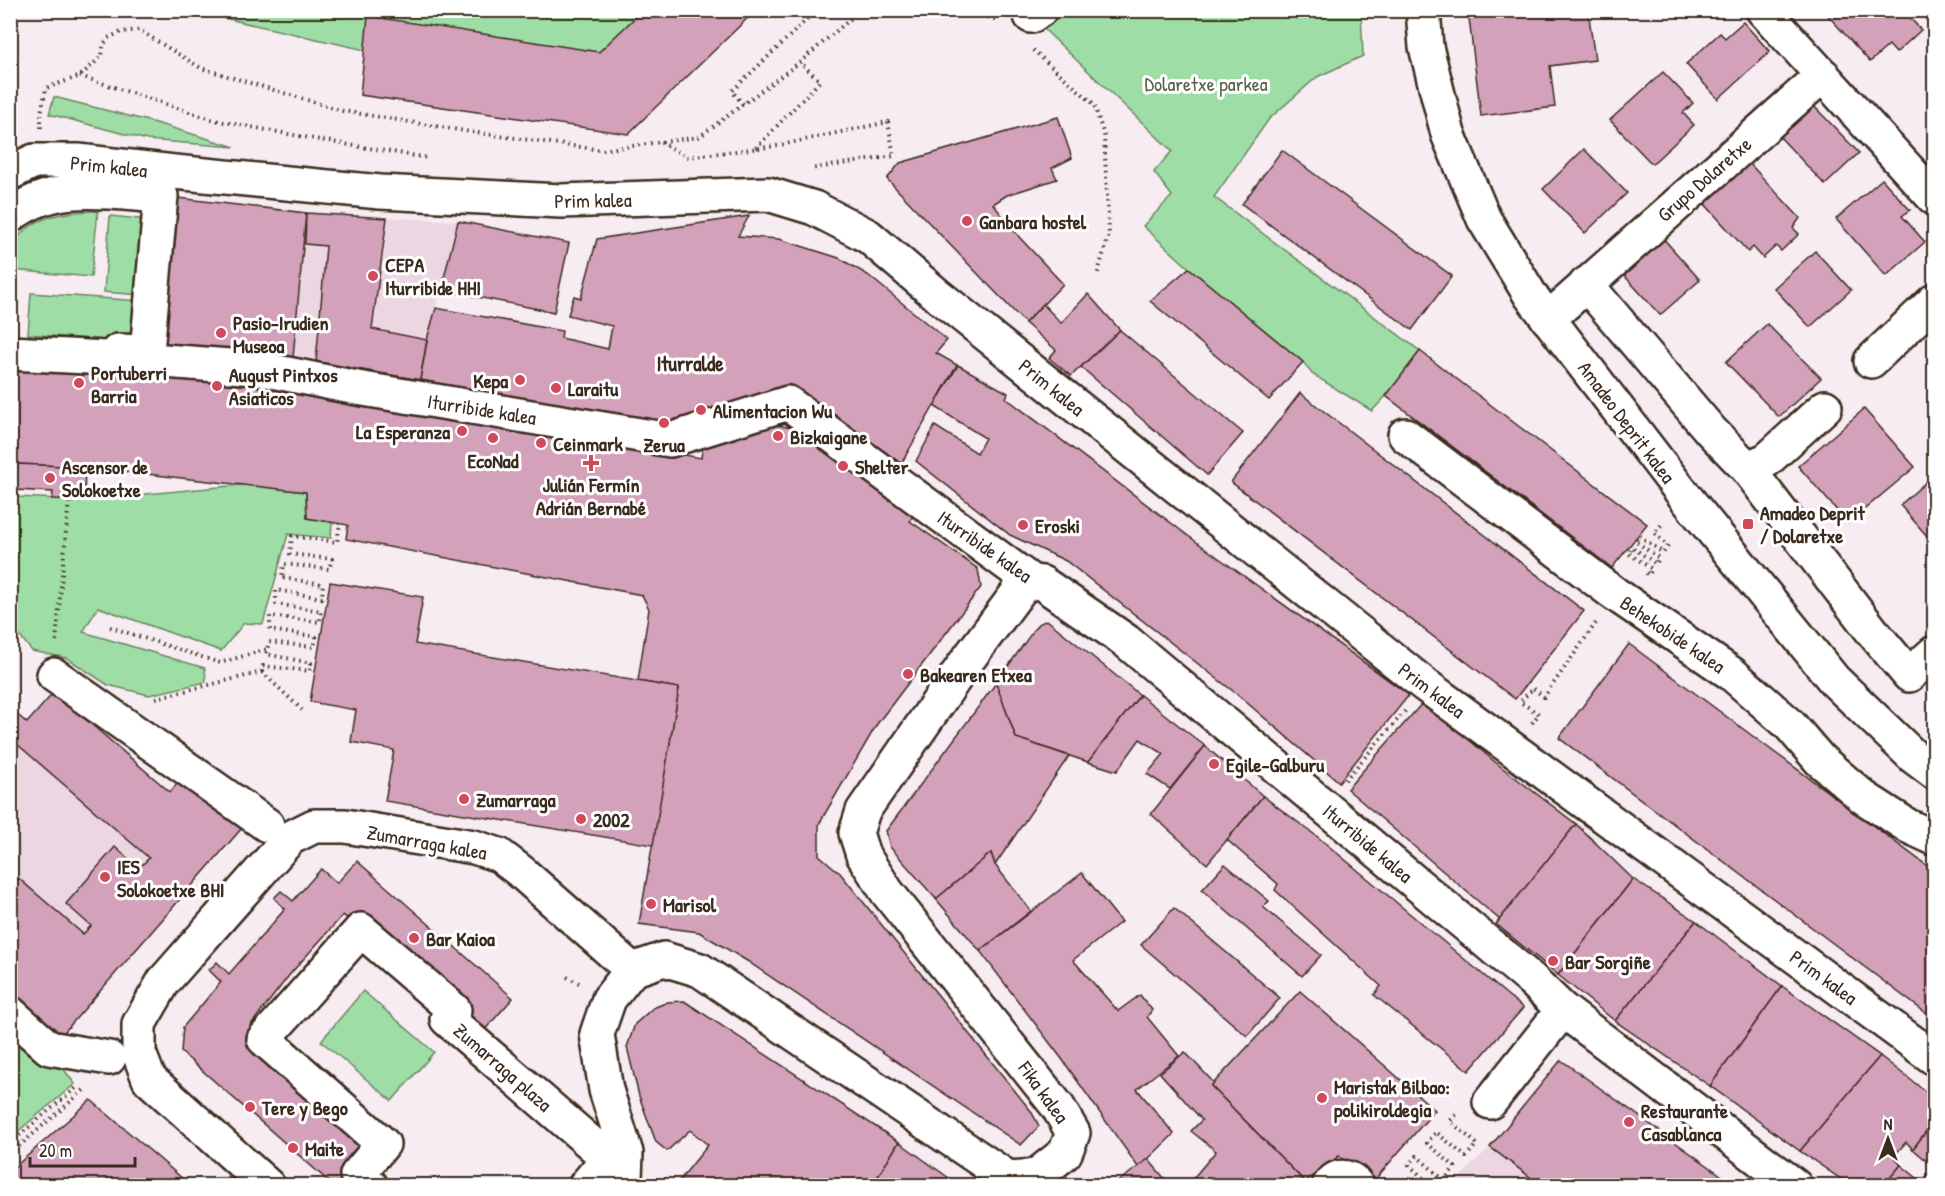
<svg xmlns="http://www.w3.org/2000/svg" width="1945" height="1196" viewBox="0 0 1945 1196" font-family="'Patrick Hand',sans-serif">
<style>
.built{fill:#ecd6e1}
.green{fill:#9edea6;stroke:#6c8462;stroke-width:1.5}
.building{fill:#d4a1bb;stroke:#3b2a1e;stroke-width:1.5}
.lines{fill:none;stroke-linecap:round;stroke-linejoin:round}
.minor-casing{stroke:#3b2a1e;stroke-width:38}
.path{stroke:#3b2a1e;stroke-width:4;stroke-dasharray:1.5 4.5;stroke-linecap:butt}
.minor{stroke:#fff;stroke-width:33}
.poi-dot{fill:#d1495b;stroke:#fff;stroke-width:2}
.labels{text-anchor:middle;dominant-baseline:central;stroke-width:6;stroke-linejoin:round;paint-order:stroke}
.park-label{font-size:20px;fill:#596047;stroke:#fff}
.street-label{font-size:20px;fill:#3b2a1e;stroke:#fff}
.poi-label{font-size:20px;font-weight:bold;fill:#3b2a1e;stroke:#fff;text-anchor:start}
.neighbourhood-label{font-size:21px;font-weight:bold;fill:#3b2a1e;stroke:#fff}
</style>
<rect width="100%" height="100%" fill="#f6ecf1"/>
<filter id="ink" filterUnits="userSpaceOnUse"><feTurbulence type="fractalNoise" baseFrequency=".0167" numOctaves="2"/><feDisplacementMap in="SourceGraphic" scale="12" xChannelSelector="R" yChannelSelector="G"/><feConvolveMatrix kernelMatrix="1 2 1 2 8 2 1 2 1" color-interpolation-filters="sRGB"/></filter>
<g filter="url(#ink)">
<g class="built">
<path d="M306,213L458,221L428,336L420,380L294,358Z"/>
<path d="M54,692L170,792L183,777L242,828L60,1037L11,993L10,709L27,723Z"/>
<path d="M1490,1147L1542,1185L1451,1186Z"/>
</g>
<g class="green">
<path d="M193,11H643L599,52L365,50Z"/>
<path d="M1025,11H1361L1363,56L1317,77L1269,119L1214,197L1420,351L1386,396L1372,411L1312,374L1303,362L1189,268L1143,226L1172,196L1154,172L1172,151Z"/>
<path d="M54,97L156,123L235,147L147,140L49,114Z"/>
<path d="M98,211L91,277L11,270C10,264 9,256 11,251C23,216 67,211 98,211Z"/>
<path d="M110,216L159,221L152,296L104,292Z"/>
<path d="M31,293L140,301L136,343L28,334Z"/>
<path d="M10,446H14L17,464L15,497L84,500L251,484L306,492L307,518L332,522L331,538L288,534L263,624L244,623L221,651L98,607L83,632L205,668L206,682L149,695L108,685L67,658L32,651L11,625Z"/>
<path d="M363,991L434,1052L392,1101L321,1041Z"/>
<path d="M10,999L75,1084L11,1137H10Z"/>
</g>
<g class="building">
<path d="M643,10H756L628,134L360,95L368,16L599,52Z"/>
<path d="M1468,10H1588L1595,60L1550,66L1555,107L1481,116Z"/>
<path d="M1823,10H1903L1921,30L1896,53L1889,45L1870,62Z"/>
<path d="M1743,22L1770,52L1718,99L1686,64L1720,33L1725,38Z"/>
<path d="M1663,72L1693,103L1683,113L1694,125L1652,164L1610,120Z"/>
<path d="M1811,103L1859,153L1825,185L1778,135Z"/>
<path d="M1058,117L1072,158L1052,168L1057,179L1007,195L993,204L1020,238L1063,284L1025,323L887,179L900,163Z"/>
<path d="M1584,149L1627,193L1585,233L1543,189Z"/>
<path d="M1282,150L1452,276L1412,330L1242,204Z"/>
<path d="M1749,163L1800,218L1793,228L1799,234L1781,251L1776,246L1763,258L1753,247L1748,252L1704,203Z"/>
<path d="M1882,179L1910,210L1902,216L1925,242L1886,276L1836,219Z"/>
<path d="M161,196L306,213L292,369L245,349L195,346L154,353Z"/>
<path d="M306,213L387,218L372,329L427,340L420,380L316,362L326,246L305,244Z"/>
<path d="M749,216L738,236L779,239L839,258L868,275L947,340L936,353L957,365L897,471L769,397L694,419L647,424L420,380L428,336L436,308L562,331L561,338L608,349L612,326L568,315L574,296L581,298L597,239Z"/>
<path d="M458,221L569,243L554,312L441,290Z"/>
<path d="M1662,237L1700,280L1660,315L1622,273Z"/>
<path d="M1815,251L1851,290L1810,327L1774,288Z"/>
<path d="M1189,268L1303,362L1269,400L1150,301Z"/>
<path d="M1088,294L1120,330L1071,376L1049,358L1056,350L1025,323L1043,304L1061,323Z"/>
<path d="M1767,324L1821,378L1779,417L1726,362Z"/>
<path d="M1120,330L1243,433L1207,475L1081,367Z"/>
<path d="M1420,351L1647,524L1612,568L1386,396Z"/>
<path d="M10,364L254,381L701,458L703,444L765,423L799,429L917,510L910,521L978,569L981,587L877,724L819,824V855L840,873L1031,1111L1039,1126L1021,1145L747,961L699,932L639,924L679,688L638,681L649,609L642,595L346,539L348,525L307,518L306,492L85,467L17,464L14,446H10Z"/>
<path d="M958,365L1008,393L1006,398L1187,535L1409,695L1339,782L1238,695L1066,561L1010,535L916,461L935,426L977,453L985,438L934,406Z"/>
<path d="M1300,393L1584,611L1515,699L1231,482Z"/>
<path d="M1864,409L1915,467L1848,523L1798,466Z"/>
<path d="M17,464L85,467L84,500L52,499L53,492L16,490Z"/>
<path d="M1934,475V544L1900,505Z"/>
<path d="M330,582L423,597L415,644L679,688L653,845L385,801L394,750L351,742L356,710L310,702Z"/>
<path d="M1047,620L1140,695L1088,762L1016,738L996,683L1038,624Z"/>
<path d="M1629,644L1934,871V1019L1559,738Z"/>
<path d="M996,683L1016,738L1069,756L995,865L991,853L936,899L890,847L886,831Z"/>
<path d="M54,692L170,792L183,777L242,828L60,1037L10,993V971L13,969L10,967V871L83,934L91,926L66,904L115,847L139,868L149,858L10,738L11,709L27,723Z"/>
<path d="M1140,695L1205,746L1170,789L1147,774L1164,754L1140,739L1117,771L1088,762Z"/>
<path d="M1424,701L1495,762L1576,824L1500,920L1347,789Z"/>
<path d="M1205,746L1263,796L1207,864L1151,814Z"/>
<path d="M1263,796L1319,838L1523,1008L1469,1071L1374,995L1381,986L1275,890L1278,884L1227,840Z"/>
<path d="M1576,824L1633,879L1558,975L1496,924Z"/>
<path d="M991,853L995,865L1031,911L980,951L936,899Z"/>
<path d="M357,861L513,998L474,1042L454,1010L343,915L291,973L250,1026L383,1144L347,1186H334L181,1052L183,1027L221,982L209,970L217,962L229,974L285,909L274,898L281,891L293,901L321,869L337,883Z"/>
<path d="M1225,864L1269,901L1263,907L1321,955L1302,976L1202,890Z"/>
<path d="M1082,873L1121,922L1073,960L1118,1011L1140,995L1152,1010L1147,1017L1179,1056L1137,1089L1174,1134L1148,1159L1138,1167L1062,1059L980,951Z"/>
<path d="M1633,879L1696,921L1615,1021L1558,975Z"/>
<path d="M1174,908L1280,998L1247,1036L1141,945Z"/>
<path d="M1696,921L1782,986L1710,1086L1615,1021Z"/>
<path d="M1782,986L1880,1056L1800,1151L1710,1086Z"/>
<path d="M1300,991L1435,1110L1372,1183L1339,1156L1305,1182L1211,1086Z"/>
<path d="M684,1001L899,1142L872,1186H675L708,1145L690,1130L667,1151L656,1142L639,1096L627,1047L635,1024L653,1008L668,1002Z"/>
<path d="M1185,1052L1214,1083L1211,1086L1305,1182L1301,1186H1194L1190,1182L1216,1151L1191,1131L1202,1120L1160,1073Z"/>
<path d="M1880,1056L1934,1098V1121L1913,1149L1906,1142L1894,1156L1901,1165L1883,1186H1851L1800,1151Z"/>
<path d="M1561,1060L1736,1186H1542L1490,1147Z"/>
<path d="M91,1100L191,1186H10V1171Z"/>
<path d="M1934,1121V1167L1913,1149Z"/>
<path d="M899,1142L960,1186H872Z"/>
<path d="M1148,1159L1171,1186H1112L1138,1167Z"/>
<path d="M1901,1165L1927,1186H1883Z"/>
</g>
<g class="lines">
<g class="minor-casing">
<g id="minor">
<path d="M1423,10L1426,47L1448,134L1484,219L1531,296L1683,494L1834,680L1914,757L1934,772"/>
<path d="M1763,10L1934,198"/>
<path d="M1031,16L1040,10"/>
<path d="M10,173L34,161H78L174,172L380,192L561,201L768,194L814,208L868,236L936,294L1425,685L1934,1058"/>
<path d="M10,216C55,180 108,193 161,196L147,352L118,351"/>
<path d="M1586,284L1711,431L1747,468L1872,631L1909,675L1934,653"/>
<path d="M1548,319L1823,75"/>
<path d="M10,353L164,361L257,368L357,388L670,440L788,403L1032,582L1042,583L1126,641L1532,980L1563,1010L1795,1186"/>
<path d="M1871,361L1934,301"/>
<path d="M1405,435L1615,594L1732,674L1789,724L1820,760L1863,797L1908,826L1934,838"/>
<path d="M1747,468L1767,460L1825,407"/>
<path d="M54,675L267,825"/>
<path d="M10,1013L49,1048L109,1058"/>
<path d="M1490,1102L1563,1010"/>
<path d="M268,1186L149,1079L139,1053V1024L164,981L290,838L314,826H345L474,847L499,855L520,871L632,970"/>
<path d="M371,1186L357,1175L383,1144L264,1039L361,930L454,1010L447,1019L608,1158L585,1186"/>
<path d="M622,1186L625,1178L626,1153L606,1090L597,1034L600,1025L609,999L632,970L664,959L700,970L1008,1178L1036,1176L1065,1153L1073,1133L1058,1107L887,892L863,855L856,833L863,811L966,662L1022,587L1032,582"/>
<path d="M1329,1186C1337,1174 1350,1175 1357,1186"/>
</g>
</g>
<g class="path">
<path d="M965,10L997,20"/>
<path d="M1033,50L1094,104L1104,136L1109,234L1097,276"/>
<path d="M80,76L214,120L320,140L428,158"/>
<path d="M743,104L732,91L817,10"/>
<path d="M41,128V113L46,88L80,76L102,56L103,46L108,38L121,32L139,30L201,68L343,111L471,132L602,150L699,137L800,62L861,10"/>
<path d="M661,142L687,157L776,146L888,122L894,156L810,169"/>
<path d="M756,148L820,81L800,62"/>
<path d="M1646,573L1649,575L1652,569L1628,553L1632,547L1656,564L1659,558L1635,541L1639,535L1663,553L1668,546L1654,533L1664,522"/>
<path d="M110,627L220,663L267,649"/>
<path d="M56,641L69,499"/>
<path d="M262,672L263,666L310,671L311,663L266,654L269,642L314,647L316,637L270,630V616L320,622L321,611L276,604V590L322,598L323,584L282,578L284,564L329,569L332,559L290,554L292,536L337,542L340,523"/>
<path d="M262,672L302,710"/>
<path d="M156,698L262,672"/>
<path d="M1532,723L1539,714L1520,702L1533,688L1544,697L1596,623"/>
<path d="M1345,780L1405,711"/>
<path d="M567,977L579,983"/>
<path d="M10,1143L77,1087"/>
<path d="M10,1154L84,1090"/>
<path d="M1432,1186L1409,1165L1417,1156L1444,1180L1455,1167L1427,1143L1436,1132L1466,1157L1477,1144L1450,1121L1459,1112"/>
</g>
<use href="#minor" class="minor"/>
</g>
</g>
<g class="poi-dot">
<circle cx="967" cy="221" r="6"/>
<circle cx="373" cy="276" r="6"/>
<circle cx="221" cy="333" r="6"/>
<circle cx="520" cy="380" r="6"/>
<circle cx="79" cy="383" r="6"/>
<circle cx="217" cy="386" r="6"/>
<circle cx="556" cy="388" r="6"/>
<circle cx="701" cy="410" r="6"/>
<circle cx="664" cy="423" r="6"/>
<circle cx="462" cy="431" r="6"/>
<circle cx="778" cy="436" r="6"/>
<circle cx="493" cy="438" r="6"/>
<circle cx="541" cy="443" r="6"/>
<path d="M588 454h6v6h6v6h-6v6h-6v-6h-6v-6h6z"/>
<circle cx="843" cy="466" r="6"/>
<circle cx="50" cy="478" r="6"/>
<rect x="1742" y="518" width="12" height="12" rx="3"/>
<circle cx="1023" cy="525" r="6"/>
<circle cx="908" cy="674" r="6"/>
<circle cx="1214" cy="764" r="6"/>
<circle cx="464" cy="799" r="6"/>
<circle cx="581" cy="819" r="6"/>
<circle cx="105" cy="877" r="6"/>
<circle cx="651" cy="904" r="6"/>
<circle cx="414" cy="938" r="6"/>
<circle cx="1553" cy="961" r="6"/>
<circle cx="1322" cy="1098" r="6"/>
<circle cx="250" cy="1107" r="6"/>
<circle cx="1629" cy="1122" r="6"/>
<circle cx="293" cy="1148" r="6"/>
</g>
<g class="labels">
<g class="park-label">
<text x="1206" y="83">Dolaretxe parkea</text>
</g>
<g class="street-label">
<text transform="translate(109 166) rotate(6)">Prim kalea</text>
<text transform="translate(1704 179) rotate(-41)">Grupo Dolaretxe</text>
<text transform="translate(593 200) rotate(-1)">Prim kalea</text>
<text transform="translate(1052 387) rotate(39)">Prim kalea</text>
<text transform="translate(482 409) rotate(9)">Iturribide kalea</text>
<text transform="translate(1627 422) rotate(53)">Amadeo Deprit kalea</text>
<text transform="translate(985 546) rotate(35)">Iturribide kalea</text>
<text transform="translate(1673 634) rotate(34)">Behekobide kalea</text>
<text transform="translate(1432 690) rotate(37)">Prim kalea</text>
<text transform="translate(427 842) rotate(10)">Zumarraga kalea</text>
<text transform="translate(1368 843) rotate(40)">Iturribide kalea</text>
<text transform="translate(1824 977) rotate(36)">Prim kalea</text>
<text transform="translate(503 1067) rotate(41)">Zumarraga plaza</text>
<text transform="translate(1044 1092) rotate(54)">Fika kalea</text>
</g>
<g class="poi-label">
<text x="979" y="221">Ganbara hostel</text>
<text x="385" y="264">CEPA<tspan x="385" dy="23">Iturribide HHI</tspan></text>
<text x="233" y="322">Pasio-Irudien<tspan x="233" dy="23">Museoa</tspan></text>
<text x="91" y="372">Portuberri<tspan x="91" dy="23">Barria</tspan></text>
<text x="229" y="374">August Pintxos<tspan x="229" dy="23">Asiaticos</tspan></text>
<text x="508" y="380" text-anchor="end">Kepa</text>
<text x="568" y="388">Laraitu</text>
<text x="713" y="410">Alimentacion Wu</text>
<text x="450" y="431" text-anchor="end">La Esperanza</text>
<text x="790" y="436">Bizkaigane</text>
<text x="553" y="443">Ceinmark</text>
<text x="664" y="444" text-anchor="middle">Zerua</text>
<text x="493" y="460" text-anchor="middle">EcoNad</text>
<text x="62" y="466">Ascensor de<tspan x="62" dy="23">Solokoetxe</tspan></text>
<text x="855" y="466">Shelter</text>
<text x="591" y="484" text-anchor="middle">Julián Fermín<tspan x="591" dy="23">Adrián Bernabé</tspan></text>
<text x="1760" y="512">Amadeo Deprit<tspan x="1760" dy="23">/ Dolaretxe</tspan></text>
<text x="1035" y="525">Eroski</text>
<text x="920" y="674">Bakearen Etxea</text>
<text x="1226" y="764">Egile-Galburu</text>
<text x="476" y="799">Zumarraga</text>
<text x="593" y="819">2002</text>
<text x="117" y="866">IES<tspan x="117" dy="23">Solokoetxe BHI</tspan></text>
<text x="663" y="904">Marisol</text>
<text x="426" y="938">Bar Kaioa</text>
<text x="1565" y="961">Bar Sorgiñe</text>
<text x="1334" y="1086">Maristak Bilbao:<tspan x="1334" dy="23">polikiroldegia</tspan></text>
<text x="262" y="1107">Tere y Bego</text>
<text x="1641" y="1110">Restaurante<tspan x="1641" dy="23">Casablanca</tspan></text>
<text x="305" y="1148">Maite</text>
</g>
<g class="neighbourhood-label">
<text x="690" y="363">Iturralde</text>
</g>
</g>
<rect width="1945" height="1196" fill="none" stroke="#fff" stroke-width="36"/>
<rect x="18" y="18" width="1909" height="1160" fill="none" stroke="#3b2a1e" stroke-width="2" filter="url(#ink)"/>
<g transform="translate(1888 1139)" stroke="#ffffff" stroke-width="4.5" paint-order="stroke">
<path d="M0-4.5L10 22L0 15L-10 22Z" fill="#3b2a1e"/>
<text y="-9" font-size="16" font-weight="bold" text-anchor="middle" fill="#3b2a1e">N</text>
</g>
<path d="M30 1157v9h105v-9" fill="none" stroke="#3b2a1e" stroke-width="3"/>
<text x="39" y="1157" font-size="18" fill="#3b2a1e" stroke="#ffffff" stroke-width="4.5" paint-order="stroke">20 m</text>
</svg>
